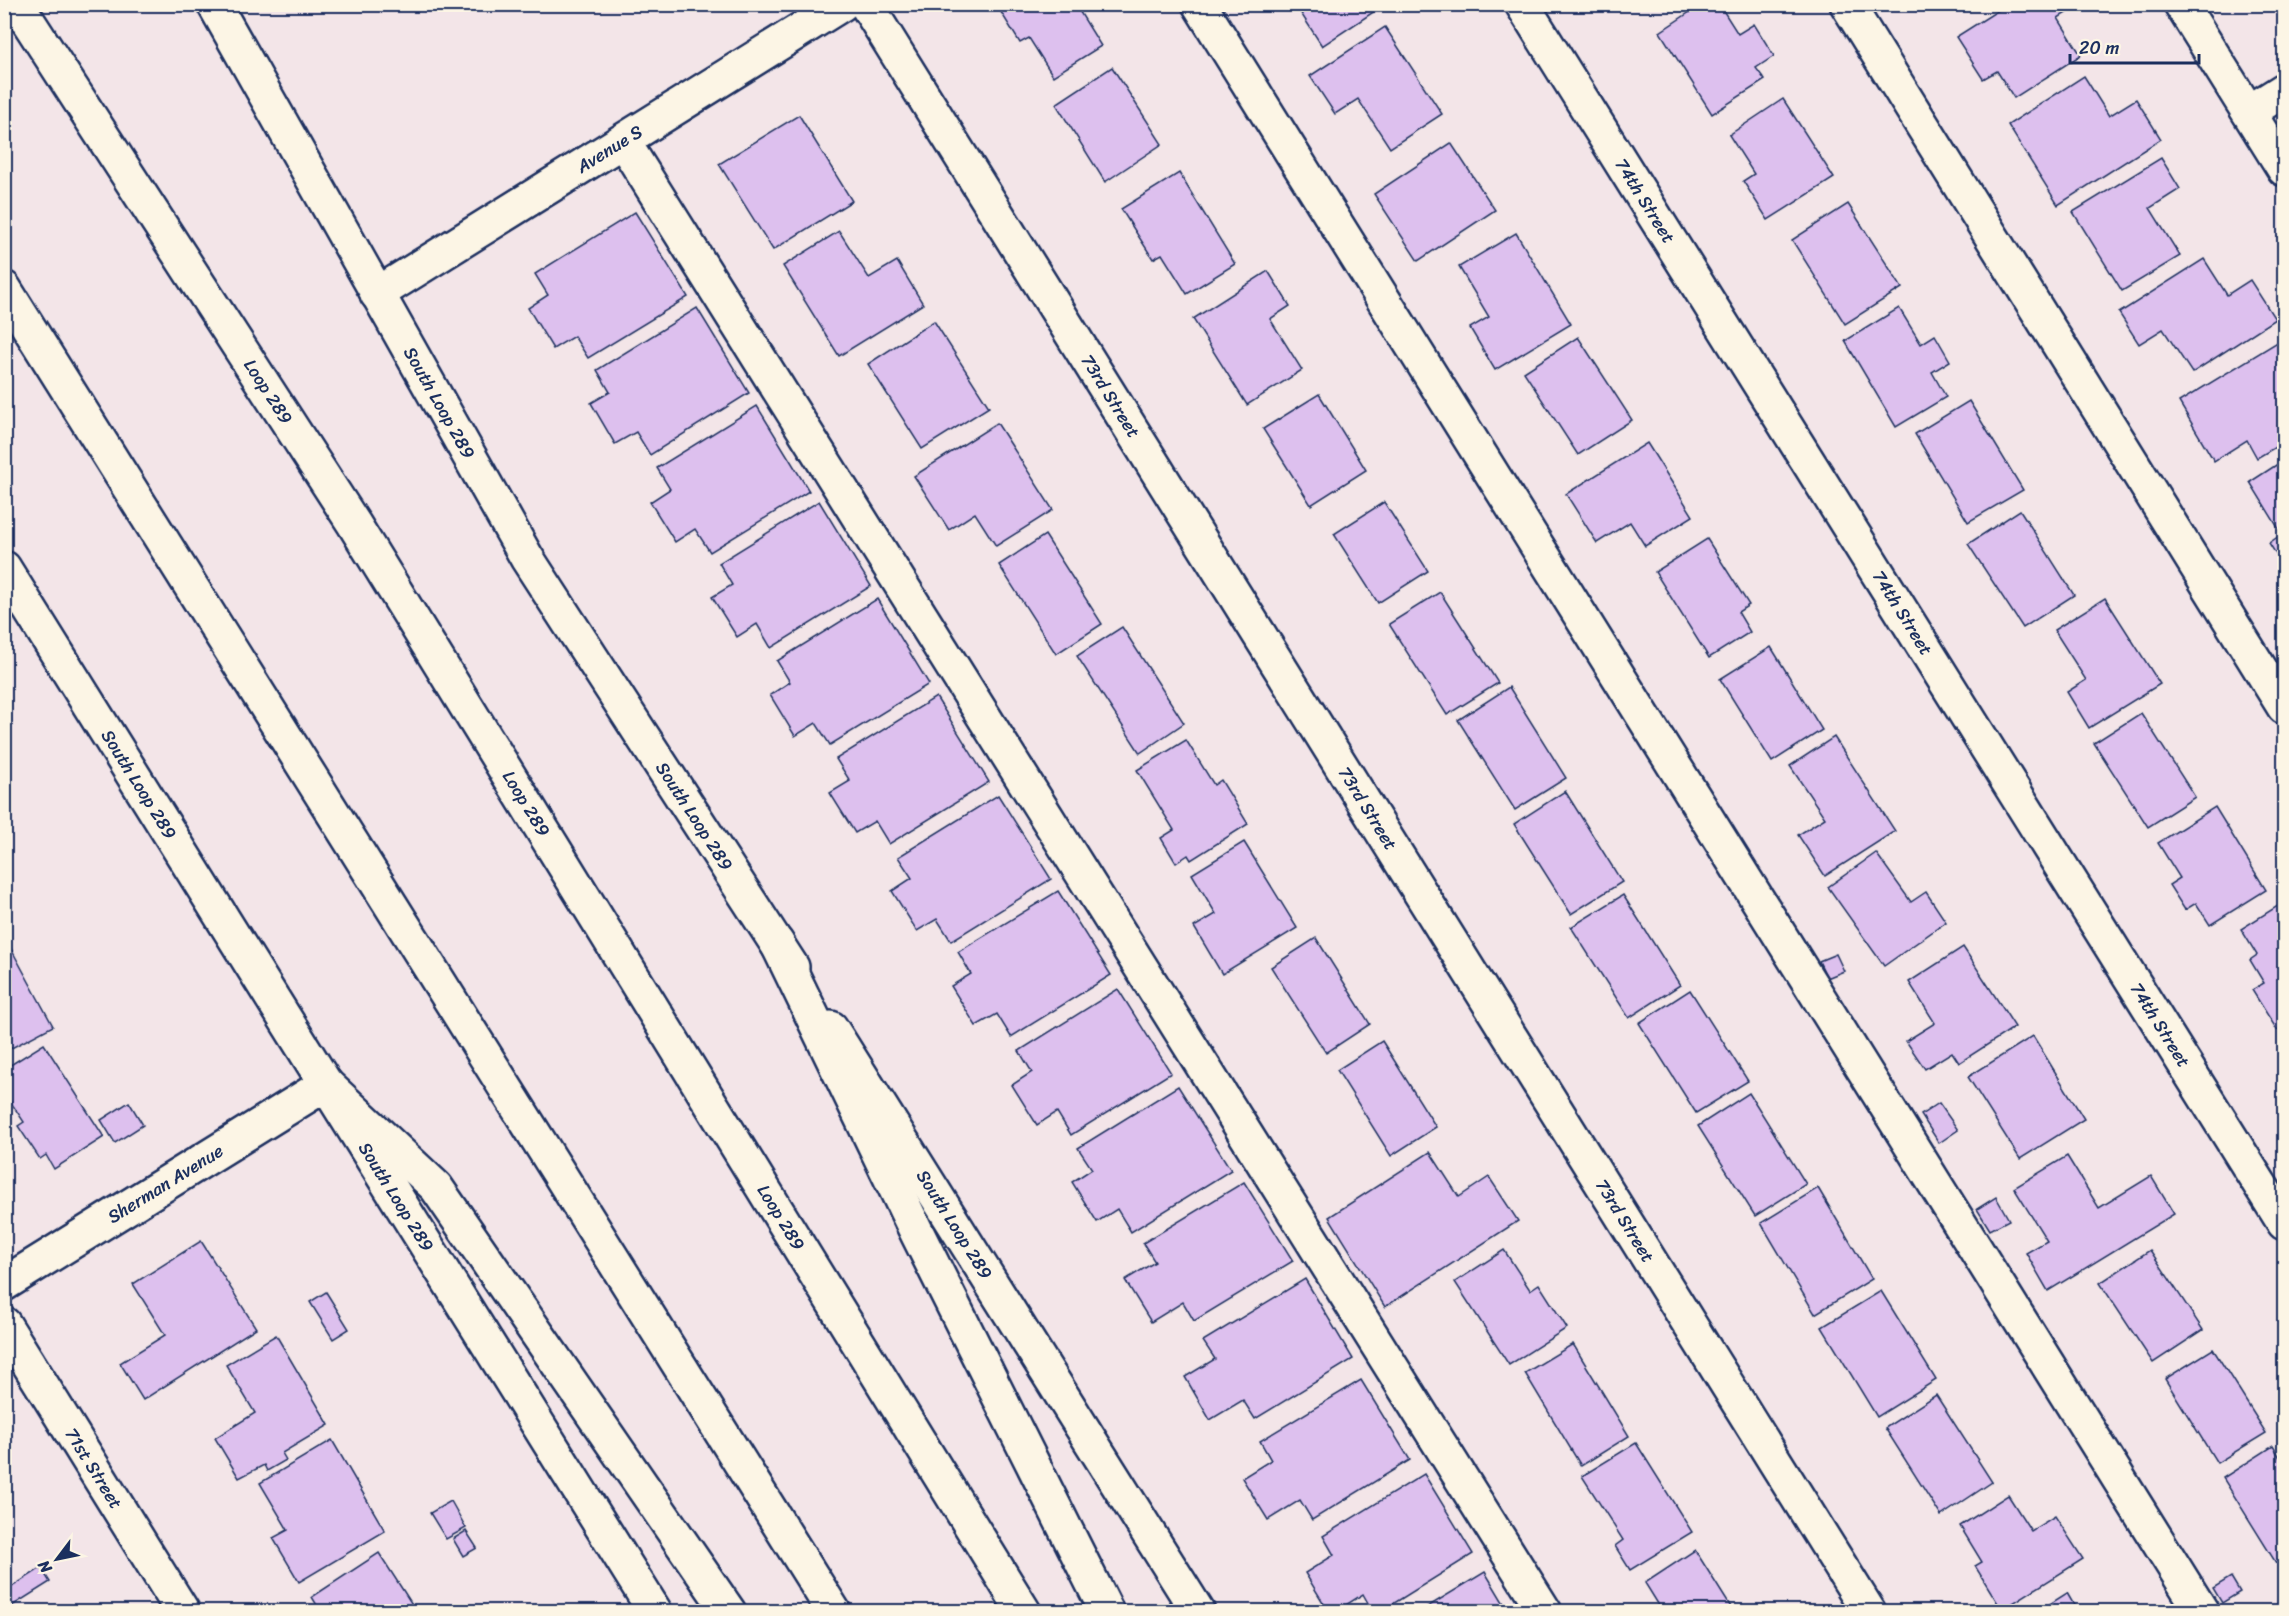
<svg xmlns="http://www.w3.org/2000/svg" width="2289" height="1616" viewBox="0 0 2289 1616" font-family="Sriracha,sans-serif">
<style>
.building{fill:#ddc0ee;stroke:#1b2f5e;stroke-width:1.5}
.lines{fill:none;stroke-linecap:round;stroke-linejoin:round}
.minor-casing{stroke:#1b2f5e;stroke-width:38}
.major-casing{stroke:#1b2f5e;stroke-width:38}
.highway-casing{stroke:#1b2f5e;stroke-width:38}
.minor{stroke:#fcf5e5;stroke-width:33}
.major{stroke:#fcf5e5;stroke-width:33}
.highway{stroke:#fcf5e5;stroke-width:33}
.labels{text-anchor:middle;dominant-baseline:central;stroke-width:4.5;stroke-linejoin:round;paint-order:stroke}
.street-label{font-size:18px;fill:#1b2f5e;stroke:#fcf5e5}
</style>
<rect width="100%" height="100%" fill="#f3e5e8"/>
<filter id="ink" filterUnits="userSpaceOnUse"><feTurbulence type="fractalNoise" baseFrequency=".0167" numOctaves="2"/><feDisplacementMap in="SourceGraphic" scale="12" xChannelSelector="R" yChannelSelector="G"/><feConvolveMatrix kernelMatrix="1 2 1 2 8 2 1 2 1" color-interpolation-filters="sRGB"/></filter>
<g filter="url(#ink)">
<g class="building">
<path d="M996,4H1075L1101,46L1053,76L1029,38L1020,43Z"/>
<path d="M1295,4H1371L1375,11L1322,46Z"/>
<path d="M1702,4H1719L1738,34L1754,24L1774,56L1756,68L1765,80L1712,114L1660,32Z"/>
<path d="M2008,4H2074L2076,7L2058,18L2081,55L2014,98L1997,71L1983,79L1956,37Z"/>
<path d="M1385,27L1442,114L1390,148L1358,99L1335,114L1310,76Z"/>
<path d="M1112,67L1162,144L1105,182L1056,104Z"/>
<path d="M2084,76L2109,116L2136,99L2161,139L2058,205L2008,125Z"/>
<path d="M1783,99L1834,178L1768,220L1743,181L1754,174L1729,135Z"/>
<path d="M799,115L852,201L773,250L719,164Z"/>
<path d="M1451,143L1495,210L1418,261L1374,194Z"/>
<path d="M2161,158L2180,189L2150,208L2180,256L2122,291L2073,212Z"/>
<path d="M1179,173L1235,264L1187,294L1162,254L1153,259L1121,209Z"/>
<path d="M1848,204L1902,288L1845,324L1792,240Z"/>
<path d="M635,212L688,297L588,358L574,336L553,349L528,308L548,295L535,274Z"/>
<path d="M839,231L869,278L897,261L923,304L839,356L783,266Z"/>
<path d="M1516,233L1571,324L1495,370L1470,328L1489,317L1459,267Z"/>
<path d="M2204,259L2227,295L2250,280L2275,319L2192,373L2163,329L2139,344L2119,313Z"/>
<path d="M1268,271L1290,306L1270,319L1302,370L1247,405L1193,319Z"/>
<path d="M697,308L749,393L650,455L636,432L615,444L591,403L610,392L597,370Z"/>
<path d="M1899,308L1921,344L1935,335L1950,361L1932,372L1946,397L1896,427L1845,341Z"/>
<path d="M934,321L989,407L922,449L868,364Z"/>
<path d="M1578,337L1632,420L1578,455L1524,372Z"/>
<path d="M2284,338V442L2257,458L2247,440L2214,461L2179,402Z"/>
<path d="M1319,394L1366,470L1311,505L1263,429Z"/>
<path d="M1969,401L2023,490L1968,522L1915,434Z"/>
<path d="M757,406L809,491L710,552L695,529L675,542L650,502L670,489L657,468Z"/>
<path d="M997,423L1053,510L996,546L975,513L949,530L914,476Z"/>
<path d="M1647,443L1693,516L1645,546L1630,522L1597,543L1566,494Z"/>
<path d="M2284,460V567L2269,543L2282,534L2250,482Z"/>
<path d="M819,501L871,586L771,648L757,624L737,637L712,597L732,585L719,563Z"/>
<path d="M1384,502L1428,571L1378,603L1334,534Z"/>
<path d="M2020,510L2074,595L2023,628L1968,544Z"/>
<path d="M1045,535L1102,624L1056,654L999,565Z"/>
<path d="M1707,539L1749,605L1738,612L1750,632L1709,658L1655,572Z"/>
<path d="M1440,592L1498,683L1447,715L1389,624Z"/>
<path d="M2105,598L2160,684L2089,728L2067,692L2086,680L2054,630Z"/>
<path d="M877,599L929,684L830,745L816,723L795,736L770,695L790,682L777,661Z"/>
<path d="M1122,627L1184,723L1140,753L1077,656Z"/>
<path d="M1771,647L1822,730L1772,762L1720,679Z"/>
<path d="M1509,687L1566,778L1515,810L1458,720Z"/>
<path d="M936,697L989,782L889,844L875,821L855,833L830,793L850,781L836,759Z"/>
<path d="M2141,713L2195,797L2148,827L2094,743Z"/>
<path d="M1834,737L1895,831L1825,876L1798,835L1825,818L1790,766Z"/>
<path d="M1186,740L1214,785L1221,780L1248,824L1191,860L1188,855L1176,863L1161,838L1174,830L1137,770Z"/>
<path d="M1565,791L1622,882L1571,914L1514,824Z"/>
<path d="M998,795L1051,879L951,941L937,919L917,931L892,891L912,878L898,857Z"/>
<path d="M2215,807L2266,890L2210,925L2196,903L2185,910L2169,885L2180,878L2158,843Z"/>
<path d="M1244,842L1297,928L1222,974L1194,927L1216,914L1192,874Z"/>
<path d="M1876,853L1911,902L1926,892L1946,922L1884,966L1828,887Z"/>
<path d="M1058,891L1111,975L1011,1037L997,1014L976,1026L951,986L971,974L958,952Z"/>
<path d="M1623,895L1680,985L1629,1018L1571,927Z"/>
<path d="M2284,902V1025L2277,1030L2252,990L2264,983L2250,960L2257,955L2241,929Z"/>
<path d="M1316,938L1370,1024L1326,1053L1271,967Z"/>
<path d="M9,945L53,1026L4,1052V947Z"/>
<path d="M1963,947L2015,1027L1959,1063L1952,1052L1925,1069L1906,1041L1935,1023L1909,982Z"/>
<path d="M1836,954L1844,971L1827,978L1819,961Z"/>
<path d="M1118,989L1171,1073L1071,1135L1057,1112L1037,1125L1012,1085L1032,1072L1019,1051Z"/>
<path d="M1690,990L1748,1081L1696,1113L1639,1023Z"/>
<path d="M2033,1036L2084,1119L2020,1159L1968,1077Z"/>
<path d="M1382,1041L1436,1127L1391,1156L1337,1070Z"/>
<path d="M44,1044L104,1137L54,1169L46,1155L40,1159L18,1126L24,1122L4,1092V1069Z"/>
<path d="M1178,1086L1231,1170L1131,1232L1117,1209L1097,1222L1072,1182L1092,1169L1078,1148Z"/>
<path d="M1749,1093L1806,1184L1755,1216L1698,1126Z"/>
<path d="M129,1102L143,1125L115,1143L101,1120Z"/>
<path d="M1939,1103L1958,1130L1939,1143L1921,1115Z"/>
<path d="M1430,1152L1459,1197L1489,1177L1518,1221L1385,1307L1329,1217Z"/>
<path d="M2067,1156L2099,1208L2151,1176L2174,1214L2048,1291L2026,1253L2047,1241L2014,1188Z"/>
<path d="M1244,1182L1293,1261L1194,1321L1183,1302L1151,1322L1125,1280L1155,1262L1143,1243Z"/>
<path d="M1818,1188L1872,1279L1815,1314L1761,1223Z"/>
<path d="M1996,1197L2009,1220L1990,1230L1977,1209Z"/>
<path d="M201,1241L256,1328L143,1400L120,1363L165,1335L133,1284Z"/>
<path d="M1504,1250L1530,1290L1539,1284L1567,1328L1509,1365L1455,1282Z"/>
<path d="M2150,1250L2203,1330L2153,1363L2100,1283Z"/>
<path d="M1305,1279L1353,1359L1255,1419L1243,1400L1210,1420L1185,1377L1215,1359L1203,1341Z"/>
<path d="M1881,1291L1936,1380L1877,1417L1822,1327Z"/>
<path d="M326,1292L349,1329L333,1339L310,1302Z"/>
<path d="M276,1335L329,1425L282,1453L286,1460L267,1471L264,1465L239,1478L215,1438L255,1413L226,1365Z"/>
<path d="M1573,1344L1629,1436L1581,1466L1525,1373Z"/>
<path d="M2213,1349L2266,1433L2217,1463L2165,1379Z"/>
<path d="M1361,1380L1410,1460L1312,1520L1300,1500L1268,1520L1242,1478L1271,1460L1260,1441Z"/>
<path d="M1936,1395L1992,1482L1941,1516L1885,1428Z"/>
<path d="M332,1440L385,1531L299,1582L273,1538L288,1530L260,1483Z"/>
<path d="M1636,1443L1692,1532L1630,1570L1615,1546L1623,1540L1582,1476Z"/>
<path d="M2273,1446L2284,1464V1558L2276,1563L2223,1478Z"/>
<path d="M1424,1474L1473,1554L1380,1612H1373L1363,1594L1335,1612H1329L1305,1573L1334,1555L1323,1536Z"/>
<path d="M2008,1495L2031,1531L2055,1516L2083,1559L2002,1610L1975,1566L1982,1562L1960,1526Z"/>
<path d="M451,1501L466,1528L446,1539L430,1513Z"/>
<path d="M466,1531L477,1548L463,1556L453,1539Z"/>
<path d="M1695,1550L1734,1612H1663L1645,1583Z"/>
<path d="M379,1553L417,1612H321L312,1597Z"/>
<path d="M41,1568L50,1582L12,1606L4,1592Z"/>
<path d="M1485,1572L1509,1612H1419Z"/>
<path d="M2231,1577L2240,1592L2222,1603L2213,1588Z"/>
<path d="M2067,1593L2078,1612H2037Z"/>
</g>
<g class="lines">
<g class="minor-casing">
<g id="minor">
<path id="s1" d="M866,4L1869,1612"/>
<path d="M1199,4L2202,1612"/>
<path id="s2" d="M1522,4L2284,1223"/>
<path d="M1847,4L2284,707"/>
<path d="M2181,4L2284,169"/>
<path d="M2249,112L2284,90"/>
<path d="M623,141L1545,1612"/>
<path id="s3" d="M377,294L842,4"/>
<path id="s4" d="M4,1284L326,1084"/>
<path id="s5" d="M4,1324L183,1612"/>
</g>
</g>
<g class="major-casing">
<g id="major">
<path id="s6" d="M214,4L527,558L792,967"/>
<path id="s7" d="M4,568L655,1612"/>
<path id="s8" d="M831,1028L1198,1612"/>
</g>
</g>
<g class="highway-casing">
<g id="highway">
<path id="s9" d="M17,4L354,524L1024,1612"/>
<path d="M4,288L834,1612"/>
<path d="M777,943L918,1235L1107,1612"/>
<path d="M326,1084L436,1187L729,1612"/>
</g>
</g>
<use href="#minor" class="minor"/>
<use href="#major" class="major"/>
<use href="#highway" class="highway"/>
</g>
</g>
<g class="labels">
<g class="street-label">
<text stroke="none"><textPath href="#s3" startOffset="274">Avenue S</textPath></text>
<text stroke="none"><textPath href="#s2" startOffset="232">74th Street</textPath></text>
<text stroke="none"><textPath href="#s9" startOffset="462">Loop 289</textPath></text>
<text stroke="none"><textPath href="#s1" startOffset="462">73rd Street</textPath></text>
<text stroke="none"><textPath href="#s6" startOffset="458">South Loop 289</textPath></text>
<text stroke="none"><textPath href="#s2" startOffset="718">74th Street</textPath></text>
<text stroke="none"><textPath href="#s7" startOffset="255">South Loop 289</textPath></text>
<text stroke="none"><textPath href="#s9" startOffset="948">Loop 289</textPath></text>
<text stroke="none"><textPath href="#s1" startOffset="948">73rd Street</textPath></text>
<text stroke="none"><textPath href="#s6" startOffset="944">South Loop 289</textPath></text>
<text stroke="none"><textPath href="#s2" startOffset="1204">74th Street</textPath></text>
<text stroke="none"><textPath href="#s4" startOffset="190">Sherman Avenue</textPath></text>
<text stroke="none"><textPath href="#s7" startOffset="741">South Loop 289</textPath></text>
<text stroke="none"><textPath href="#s9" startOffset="1434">Loop 289</textPath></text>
<text stroke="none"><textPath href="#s1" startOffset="1434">73rd Street</textPath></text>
<text stroke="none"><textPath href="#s8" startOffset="232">South Loop 289</textPath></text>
<text stroke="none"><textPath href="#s5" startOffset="170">71st Street</textPath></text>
</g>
</g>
<rect width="2289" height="1616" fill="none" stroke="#fcf5e5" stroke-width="24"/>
<rect x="12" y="12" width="2265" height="1592" fill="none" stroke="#1b2f5e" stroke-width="2" filter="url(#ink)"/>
<g transform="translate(57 1559) rotate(238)" stroke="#fcf5e5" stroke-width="4.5" paint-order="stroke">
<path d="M0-4.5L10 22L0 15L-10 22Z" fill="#1b2f5e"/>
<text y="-9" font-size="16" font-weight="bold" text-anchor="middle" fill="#1b2f5e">N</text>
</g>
<path d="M2070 54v9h129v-9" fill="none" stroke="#1b2f5e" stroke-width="3"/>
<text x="2079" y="54" font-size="18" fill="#1b2f5e" stroke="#fcf5e5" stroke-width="4.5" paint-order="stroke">20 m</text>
</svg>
